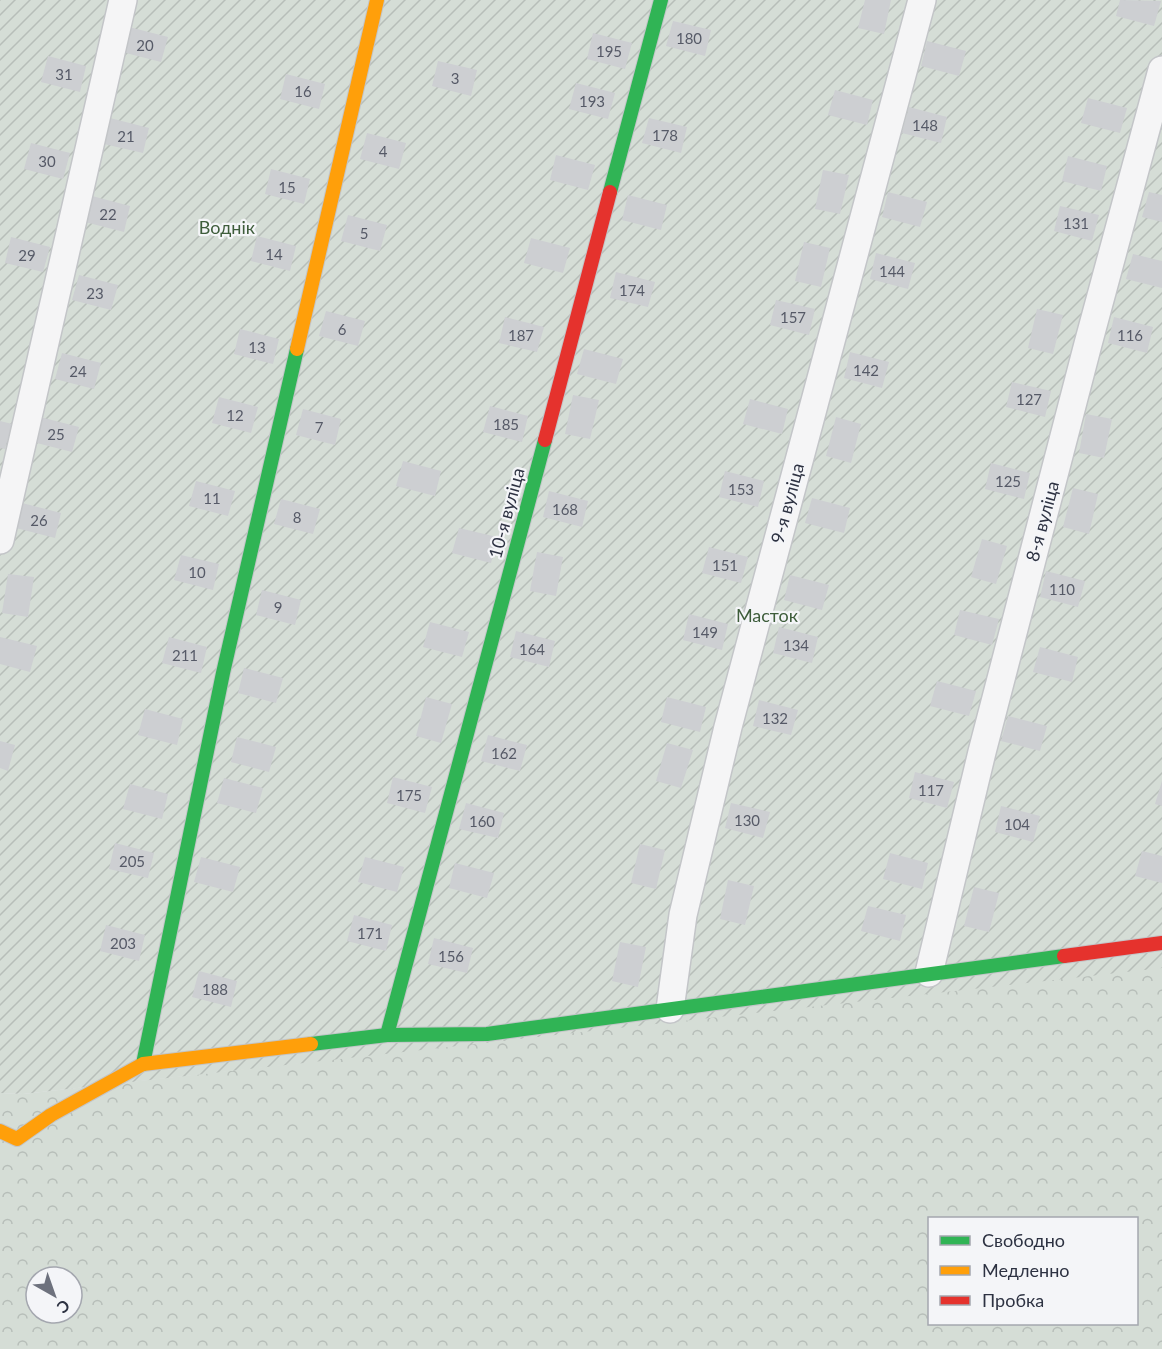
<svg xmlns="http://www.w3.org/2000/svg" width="1162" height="1349" viewBox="0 0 1162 1349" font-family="Lato,sans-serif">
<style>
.forest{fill:url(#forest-crowns);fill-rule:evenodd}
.garden{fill:url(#garden-furrows)}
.building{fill:#cdcfd2}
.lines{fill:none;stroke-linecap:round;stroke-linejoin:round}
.street-casing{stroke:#c3c5c8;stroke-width:30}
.fast-casing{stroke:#c3c5c8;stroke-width:16}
.slow-casing{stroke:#c3c5c8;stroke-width:16}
.jam-casing{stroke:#c3c5c8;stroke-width:16}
.street{stroke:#f5f5f6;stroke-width:27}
.fast{stroke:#30b455;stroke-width:14}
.slow{stroke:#ff9f0a;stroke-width:14}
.jam{stroke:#e5322d;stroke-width:14}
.labels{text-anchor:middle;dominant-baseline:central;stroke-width:4.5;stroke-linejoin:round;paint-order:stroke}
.number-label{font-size:15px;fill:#565a67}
.park-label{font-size:18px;fill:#3e5d3b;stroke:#f4f5f8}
.street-label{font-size:18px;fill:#2d3242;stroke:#f4f5f8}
</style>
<defs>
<pattern id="forest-crowns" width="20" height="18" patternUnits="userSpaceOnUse" patternTransform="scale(1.5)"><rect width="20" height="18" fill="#d5ddd6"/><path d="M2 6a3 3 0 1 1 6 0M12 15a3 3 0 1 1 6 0" fill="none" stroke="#b7beb9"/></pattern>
<pattern id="garden-furrows" width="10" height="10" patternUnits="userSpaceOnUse" patternTransform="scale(1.5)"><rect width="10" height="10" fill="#d5ddd6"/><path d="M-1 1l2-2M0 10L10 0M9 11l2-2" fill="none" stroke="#b7beb9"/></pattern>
</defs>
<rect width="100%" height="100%" fill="#e5e7ea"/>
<path class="forest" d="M1162,966V1349H0V1093L23,1094ZM930,1218H1136V1324H930ZM36,1277H72V1313H36Z"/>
<path class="garden" d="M0,0H1162V968L23,1094L0,1093Z"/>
<g class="building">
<path d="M865,0H891L884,34L858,28Z"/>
<path d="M1120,0L1161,1L1154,26L1116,16Z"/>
<path d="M673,21L711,30L705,56L666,46Z"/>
<path d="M129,27L168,37L161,62L122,52Z"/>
<path d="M593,33L632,43L625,69L587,59Z"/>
<path d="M927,41L966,51L959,76L921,66Z"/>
<path d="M48,56L86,66L80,92L41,82Z"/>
<path d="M438,61L477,70L471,96L432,86Z"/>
<path d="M286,74L325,84L319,109L280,99Z"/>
<path d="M576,83L615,93L608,119L569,109Z"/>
<path d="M835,90L873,100L867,125L828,115Z"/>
<path d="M1088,98L1127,108L1120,133L1081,123Z"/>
<path d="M909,107L947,117L941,143L902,133Z"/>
<path d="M110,118L149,128L143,153L104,144Z"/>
<path d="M649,118L687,127L681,153L642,143Z"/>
<path d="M367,133L406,143L399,169L360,159Z"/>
<path d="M31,143L70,153L63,179L24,169Z"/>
<path d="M556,155L595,165L588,190L550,180Z"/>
<path d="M1068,156L1107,166L1101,191L1062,181Z"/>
<path d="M271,169L310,179L304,204L265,194Z"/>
<path d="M823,170L849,175L840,214L815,209Z"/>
<path d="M888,192L927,202L920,227L882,217Z"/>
<path d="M1149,192L1162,195V222L1142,217Z"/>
<path d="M628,195L667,205L661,230L622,220Z"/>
<path d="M92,196L130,206L124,232L85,222Z"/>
<path d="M1060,206L1099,215L1092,241L1054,231Z"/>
<path d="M348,215L387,225L380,251L341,241Z"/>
<path d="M257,236L296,246L290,271L251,261Z"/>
<path d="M11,237L50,247L43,272L5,263Z"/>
<path d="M531,238L570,248L563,273L524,263Z"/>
<path d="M804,242L830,248L821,287L795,281Z"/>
<path d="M876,253L915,263L908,289L870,279Z"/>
<path d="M1133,254L1162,261V288L1126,279Z"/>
<path d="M616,272L655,282L648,307L610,298Z"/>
<path d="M79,275L118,285L111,310L72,300Z"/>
<path d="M776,300L815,309L809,335L770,325Z"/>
<path d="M1037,309L1063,315L1053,354L1028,348Z"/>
<path d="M326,311L365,321L358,346L319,336Z"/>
<path d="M505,317L544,327L537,352L499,343Z"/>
<path d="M1114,317L1153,327L1147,353L1108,343Z"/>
<path d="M240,329L279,339L273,364L234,354Z"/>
<path d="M584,349L623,359L616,384L577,374Z"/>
<path d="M850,352L889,362L882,388L844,378Z"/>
<path d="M62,353L101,363L94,389L55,379Z"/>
<path d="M1012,382L1051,391L1045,417L1006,407Z"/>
<path d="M573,395L599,400L590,439L565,434Z"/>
<path d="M219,397L258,407L251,433L212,423Z"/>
<path d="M750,399L788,409L782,434L743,424Z"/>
<path d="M490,406L528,416L522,442L483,432Z"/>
<path d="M303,409L341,419L335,445L296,435Z"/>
<path d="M1086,414L1112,419L1104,458L1079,453Z"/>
<path d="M40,417L79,427L72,452L33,442Z"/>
<path d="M836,417L861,424L851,463L826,456Z"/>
<path d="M0,421L12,424L5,449L0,448Z"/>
<path d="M403,461L441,471L435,496L396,486Z"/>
<path d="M991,463L1030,473L1024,499L985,489Z"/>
<path d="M725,471L764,481L758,507L719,497Z"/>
<path d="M196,481L235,491L228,516L189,506Z"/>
<path d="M1073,488L1098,494L1089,534L1063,527Z"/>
<path d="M549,491L588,501L582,527L543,517Z"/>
<path d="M812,498L850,508L844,533L805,523Z"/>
<path d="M281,499L320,509L313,534L274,524Z"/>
<path d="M22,503L61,513L55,538L16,528Z"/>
<path d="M459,528L497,537L491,563L452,553Z"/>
<path d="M982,539L1007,546L996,584L971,577Z"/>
<path d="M709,547L748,557L741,583L702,573Z"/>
<path d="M537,552L563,557L556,596L530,591Z"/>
<path d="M181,555L219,564L213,590L174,580Z"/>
<path d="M1046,571L1085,581L1078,607L1040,597Z"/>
<path d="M8,574L34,577L28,617L2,613Z"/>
<path d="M790,575L829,585L822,610L784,600Z"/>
<path d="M262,590L301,600L295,625L256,615Z"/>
<path d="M960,610L999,619L992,645L954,635Z"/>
<path d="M689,614L728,624L722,650L683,640Z"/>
<path d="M430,622L469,632L462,657L423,647Z"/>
<path d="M779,627L818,637L812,663L773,653Z"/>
<path d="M516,631L555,641L549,667L510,657Z"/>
<path d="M0,637L37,646L30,672L0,664Z"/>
<path d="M169,637L207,647L201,673L162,663Z"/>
<path d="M1040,647L1078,657L1072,682L1033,672Z"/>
<path d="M244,668L283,678L276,703L238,693Z"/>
<path d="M937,681L976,691L969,716L930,706Z"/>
<path d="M426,697L452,704L441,743L416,736Z"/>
<path d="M667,697L706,707L700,732L661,722Z"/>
<path d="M759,700L798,710L791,735L753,726Z"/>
<path d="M145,709L183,719L177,745L138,735Z"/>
<path d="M1008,716L1047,726L1040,751L1001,741Z"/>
<path d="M488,735L527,745L520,771L481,761Z"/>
<path d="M237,737L276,747L269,772L231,762Z"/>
<path d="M0,741L15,745L8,771L0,768Z"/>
<path d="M667,743L693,750L681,788L656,781Z"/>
<path d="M915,772L954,782L947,808L909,798Z"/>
<path d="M393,777L432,787L425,813L387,803Z"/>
<path d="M224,778L263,788L256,813L217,803Z"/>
<path d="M1162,781V806L1155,804Z"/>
<path d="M130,784L168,794L162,819L123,809Z"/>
<path d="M466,803L504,813L498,838L459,829Z"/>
<path d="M731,803L770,812L763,838L725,828Z"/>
<path d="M1001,806L1040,816L1033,842L995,832Z"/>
<path d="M115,843L154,853L148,878L109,869Z"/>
<path d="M640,844L665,850L656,889L631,883Z"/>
<path d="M1142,851L1162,856V883L1135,876Z"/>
<path d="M890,853L928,863L922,889L883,879Z"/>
<path d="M201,857L240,867L233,892L194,882Z"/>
<path d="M365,857L404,867L397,892L358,882Z"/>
<path d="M455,863L494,873L487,898L449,888Z"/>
<path d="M728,880L754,886L745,925L720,919Z"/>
<path d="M974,887L999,893L989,932L964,926Z"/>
<path d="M868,906L906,915L900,941L861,931Z"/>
<path d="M354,915L392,925L386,951L347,941Z"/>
<path d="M106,925L145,935L139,961L100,951Z"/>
<path d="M434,938L473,948L467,973L428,964Z"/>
<path d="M620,942L646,947L638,987L612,981Z"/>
<path d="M199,971L237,981L231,1007L192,997Z"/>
</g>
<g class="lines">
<g class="street-casing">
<g id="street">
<path d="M0,540L123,0"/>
<path d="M929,973L982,752L1088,344L1162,70"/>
<path d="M670,1009L683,915L728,727L922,0"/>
</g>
</g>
<g class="fast-casing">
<g id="fast">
<path d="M610,192L661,0"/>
<path d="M387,1035L545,440"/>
<path d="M311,1044L387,1035L487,1034L1064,956"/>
<path d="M143,1064L223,673L297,349"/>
</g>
</g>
<g class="slow-casing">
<g id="slow">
<path d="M297,349L377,0"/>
<path d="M0,1131L17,1139L51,1115L143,1064L311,1044"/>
</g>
</g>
<g class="jam-casing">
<g id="jam">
<path d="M545,440L610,192"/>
<path d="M1064,956L1162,943"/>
</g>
</g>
<use href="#street" class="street"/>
<use href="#fast" class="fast"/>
<use href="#slow" class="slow"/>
<use href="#jam" class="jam"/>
</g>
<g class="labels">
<g class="number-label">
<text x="689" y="38">180</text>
<text x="145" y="45">20</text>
<text x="609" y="51">195</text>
<text x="64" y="74">31</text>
<text x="455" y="78">3</text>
<text x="303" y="91">16</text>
<text x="592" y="101">193</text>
<text x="925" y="125">148</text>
<text x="665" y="135">178</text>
<text x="126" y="136">21</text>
<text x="383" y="151">4</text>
<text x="47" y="161">30</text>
<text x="287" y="187">15</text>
<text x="108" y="214">22</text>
<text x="1076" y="223">131</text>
<text x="364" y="233">5</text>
<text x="274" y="254">14</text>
<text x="27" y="255">29</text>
<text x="892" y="271">144</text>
<text x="632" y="290">174</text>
<text x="95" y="293">23</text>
<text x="793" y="317">157</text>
<text x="342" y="329">6</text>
<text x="521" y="335">187</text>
<text x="1130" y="335">116</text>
<text x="257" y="347">13</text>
<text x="866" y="370">142</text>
<text x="78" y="371">24</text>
<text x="1029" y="399">127</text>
<text x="235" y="415">12</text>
<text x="506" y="424">185</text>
<text x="319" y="427">7</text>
<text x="56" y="434">25</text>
<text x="1008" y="481">125</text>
<text x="741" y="489">153</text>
<text x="212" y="498">11</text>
<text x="565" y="509">168</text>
<text x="297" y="517">8</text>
<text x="39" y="520">26</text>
<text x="725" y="565">151</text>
<text x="197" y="572">10</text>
<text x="1062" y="589">110</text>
<text x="278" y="607">9</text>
<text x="705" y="632">149</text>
<text x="796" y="645">134</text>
<text x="532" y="649">164</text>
<text x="185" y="655">211</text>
<text x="775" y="718">132</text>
<text x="504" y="753">162</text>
<text x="931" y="790">117</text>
<text x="409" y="795">175</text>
<text x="747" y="820">130</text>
<text x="482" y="821">160</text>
<text x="1017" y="824">104</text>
<text x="132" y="861">205</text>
<text x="370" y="933">171</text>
<text x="123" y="943">203</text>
<text x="451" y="956">156</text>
<text x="215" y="989">188</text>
</g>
<g class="park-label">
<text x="227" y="227">Воднік</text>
<text x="767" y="615">Масток</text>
</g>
<g class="street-label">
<text transform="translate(787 503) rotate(-75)">9-я вуліца</text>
<text transform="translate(506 513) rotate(-75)">10-я вуліца</text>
<text transform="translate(1042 521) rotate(-75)">8-я вуліца</text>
</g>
</g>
<rect x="928" y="1217" width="210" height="108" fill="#f4f5f8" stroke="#a4a7af" stroke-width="1.5"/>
<rect x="940" y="1236" width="30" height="9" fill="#30b455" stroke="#a4a7af" stroke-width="1.5"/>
<text x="982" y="1247" font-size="18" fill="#2d3242">Свободно</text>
<rect x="940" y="1266" width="30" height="9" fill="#ff9f0a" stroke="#a4a7af" stroke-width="1.5"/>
<text x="982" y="1277" font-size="18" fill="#2d3242">Медленно</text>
<rect x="940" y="1296" width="30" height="9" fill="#e5322d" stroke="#a4a7af" stroke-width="1.5"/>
<text x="982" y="1307" font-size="18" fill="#2d3242">Пробка</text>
<g transform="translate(54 1295) rotate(140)"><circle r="28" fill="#f4f5f8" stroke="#a4a7af" stroke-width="1.5"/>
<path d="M0-4.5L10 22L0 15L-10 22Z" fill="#6d717d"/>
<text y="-9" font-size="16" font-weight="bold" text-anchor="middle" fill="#2d3242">С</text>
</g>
</svg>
